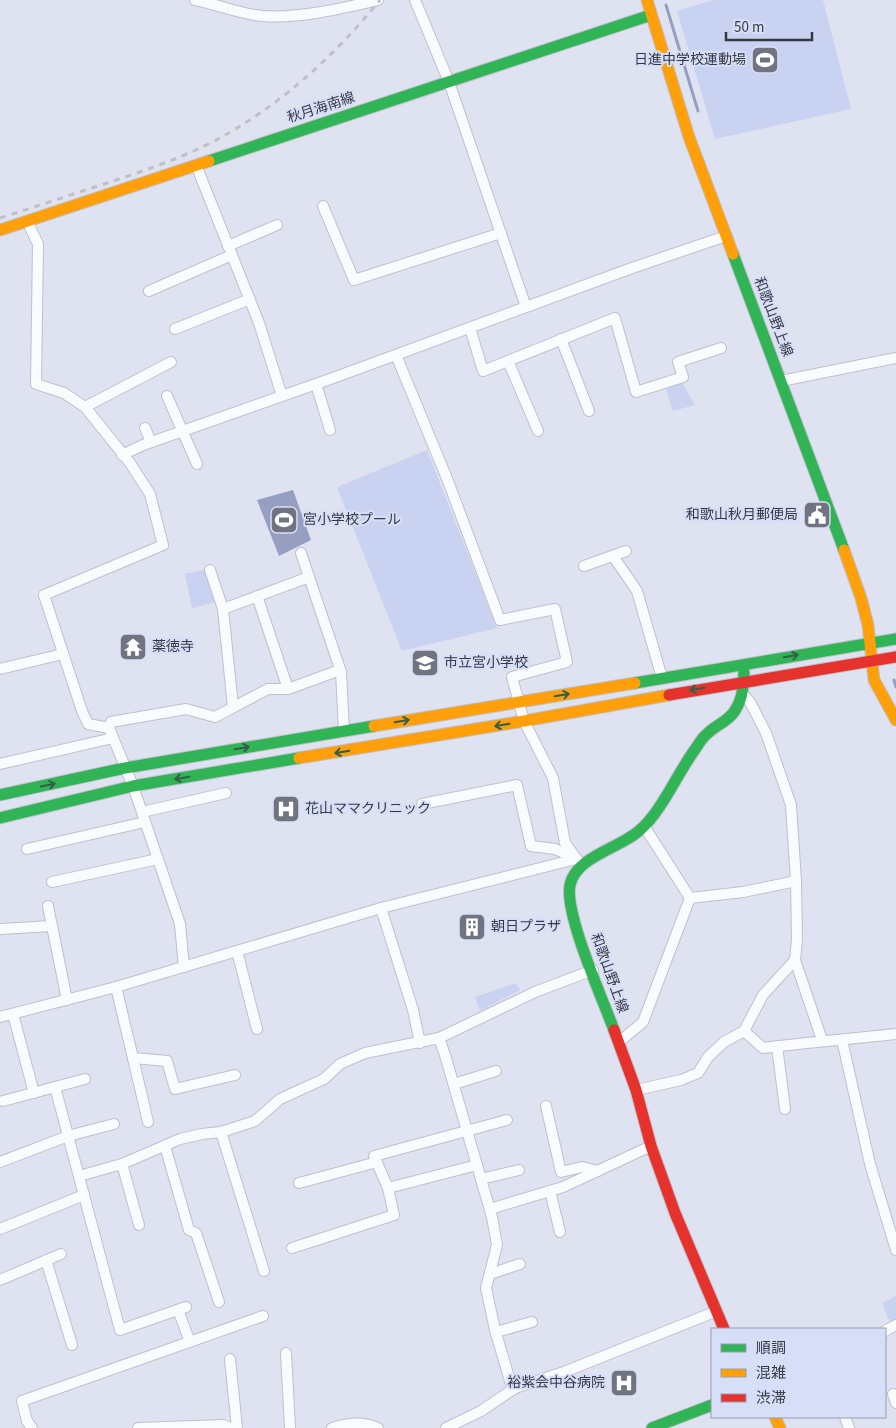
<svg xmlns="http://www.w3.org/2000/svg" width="896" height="1428" viewBox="0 0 896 1428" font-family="'Source Sans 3','Noto Sans JP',sans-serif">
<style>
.green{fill:#cad2f2}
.water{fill:#969fc2}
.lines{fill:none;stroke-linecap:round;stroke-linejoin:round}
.stream{stroke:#969fc2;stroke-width:3}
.street-casing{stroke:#bec1cb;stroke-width:12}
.fast-casing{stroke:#bec1cb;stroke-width:13}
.slow-casing{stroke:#bec1cb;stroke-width:13}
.jam-casing{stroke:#bec1cb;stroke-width:13}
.street{stroke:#fafbfd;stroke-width:10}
.fast{stroke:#30b455;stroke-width:11}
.slow{stroke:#ff9f0a;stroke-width:11}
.jam{stroke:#e5322d;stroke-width:11}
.rail{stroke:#c0c0c4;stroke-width:3;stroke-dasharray:6 6;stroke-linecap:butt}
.oneway{stroke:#345e48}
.labels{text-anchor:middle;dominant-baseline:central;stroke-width:4;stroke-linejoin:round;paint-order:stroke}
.poi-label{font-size:14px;fill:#363943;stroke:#d7def8;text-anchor:start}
.street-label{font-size:14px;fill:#363943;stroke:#d7def8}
</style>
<rect width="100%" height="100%" fill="#dfe2f0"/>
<g class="green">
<path d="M713,0H823L851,109L715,139L677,11Z"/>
<path d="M682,383L695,405L673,411L666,389Z"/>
<path d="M427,450L497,628L402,651L337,487Z"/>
<path d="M207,569L216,602L192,608L185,574Z"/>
<path d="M516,983L520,990L480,1011L475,997Z"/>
<path d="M896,1296V1326L892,1328L882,1303Z"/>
</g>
<path class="water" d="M293,490L311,540L279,556L257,500Z"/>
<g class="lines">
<g class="stream">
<path d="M666,5L698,111"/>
<path d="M894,680L896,687"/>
</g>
<g class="street-casing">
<g id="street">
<path d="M195,0C216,4 243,15 263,16C298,19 344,8 378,0"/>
<path d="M415,0L449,82L526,307"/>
<path d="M196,165L259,323L282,396"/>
<path d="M323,206L354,280L501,233"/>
<path d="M27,221L38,244L36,384L64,393L85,407L130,463L150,494L163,545L44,595L82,711L88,724L109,728L133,786L180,924L184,967"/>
<path d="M228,246L277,225"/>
<path d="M149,291L232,255"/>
<path d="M470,328L483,371L615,318L636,392L683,377L678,362L721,348"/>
<path d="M175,329L250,299"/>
<path d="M561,339L589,411"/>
<path d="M396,355L448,481L500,620L555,609L567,662L512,677L524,721L553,778L565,843L581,865"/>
<path d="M508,361L538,431"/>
<path d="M781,381L896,358"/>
<path d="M316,384L330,430"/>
<path d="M167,396L197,464"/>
<path d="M85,407L171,362"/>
<path d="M145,428L151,442"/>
<path d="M122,455L143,445L333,378L632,268L726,236"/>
<path d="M301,553L341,672L344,731"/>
<path d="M613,556L637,591L662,678"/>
<path d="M584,566L626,551"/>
<path d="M210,570L223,609"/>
<path d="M257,596L288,689"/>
<path d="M0,669L63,654"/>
<path d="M743,694L750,702L766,733L791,805L796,881L797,940L795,960L822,1040"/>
<path d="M233,707L223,609L309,577"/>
<path d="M109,728L111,722L186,709L215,717L268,689H288L340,670"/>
<path d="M0,764L113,738"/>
<path d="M422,804L517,785L531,846L555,849L575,858"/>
<path d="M142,812L226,793"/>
<path d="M27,849L145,822"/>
<path d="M52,882L158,859"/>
<path d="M690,898L743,892L796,881"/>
<path d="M48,906L52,926"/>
<path d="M381,908L413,1010L420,1043"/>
<path d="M0,929L52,926L67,1000"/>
<path d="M237,951L257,1029"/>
<path d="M116,987L133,1058L167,1061L175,1089L235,1075"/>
<path d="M13,1014L34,1093"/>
<path d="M0,1017L116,987L381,908L576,859"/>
<path d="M744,1031L763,995L795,960"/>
<path d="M439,1038L445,1055L492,1217L497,1245L486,1288L495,1330L511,1384L515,1388L564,1372L717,1311"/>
<path d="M842,1040L870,1164L896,1250"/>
<path d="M619,1042L643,1022L690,898L644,826"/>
<path d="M777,1046L785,1109"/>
<path d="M133,1058L148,1122"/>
<path d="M454,1084L496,1071"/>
<path d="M55,1087L120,1330L186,1307"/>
<path d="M636,1090L681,1080L698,1073L708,1057L724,1042L744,1031L763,1048C807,1042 852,1039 896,1034"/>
<path d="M3,1101L85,1079"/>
<path d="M546,1106L561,1172L582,1167L598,1171"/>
<path d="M221,1132L264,1271"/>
<path d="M165,1146L189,1230L196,1233L219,1302"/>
<path d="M0,1162L68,1136L114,1124"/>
<path d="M122,1164L139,1225"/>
<path d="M79,1176L122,1164L180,1139L202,1134L221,1132L255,1121L280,1099L324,1079L340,1064L365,1053L439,1038L535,992L593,970"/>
<path d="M481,1179L519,1170"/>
<path d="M299,1183L377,1162"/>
<path d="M388,1188L477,1165"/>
<path d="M550,1191L560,1232"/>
<path d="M490,1209L563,1187L651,1146"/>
<path d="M0,1229L84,1195"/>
<path d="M292,1248L394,1215L388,1188L374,1156L507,1120"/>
<path d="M46,1260L72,1345"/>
<path d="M490,1274L520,1264"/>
<path d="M0,1280L61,1254"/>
<path d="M178,1310L190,1342"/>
<path d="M885,1331L896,1325"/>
<path d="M496,1332L532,1322"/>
<path d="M286,1353L290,1428"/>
<path d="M230,1359L237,1428"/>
<path d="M893,1394L896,1403"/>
<path d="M845,1417L849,1428"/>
<path d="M32,1428L27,1421L22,1401L263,1316"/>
<path d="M138,1428L223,1425L231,1428"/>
<path d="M332,1428C348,1423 362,1421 378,1428"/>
<path d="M446,1428L481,1411L515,1388"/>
</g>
</g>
<g class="fast-casing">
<g id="fast">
<path d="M209,161L651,15"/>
<path d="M733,254L844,550"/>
<path d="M635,683L896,639"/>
<path d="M0,795L125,768L374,726"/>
<path d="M0,818L133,786L299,758"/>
<path d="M614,1030C603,1000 564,913 570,885C576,856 621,848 640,830C662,811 678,772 696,748C699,743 703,737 708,733C716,725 727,722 734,712C743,699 743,687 744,672"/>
<path d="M652,1428L712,1405"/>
</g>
</g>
<g class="slow-casing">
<g id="slow">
<path d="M647,0L689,137L733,254"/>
<path d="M0,230L209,161"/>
<path d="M844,550L861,598L868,625L874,680L896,720"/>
<path d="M374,726L635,683"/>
<path d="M299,758L524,721L669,695"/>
<path d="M775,1417L780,1428"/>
</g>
</g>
<g class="jam-casing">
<g id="jam">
<path d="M669,695L896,657"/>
<path d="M614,1030L636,1090L651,1146L675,1213L724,1329"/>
</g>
</g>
<use href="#street" class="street"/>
<use href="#fast" class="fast"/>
<use href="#slow" class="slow"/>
<use href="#jam" class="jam"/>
<path class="rail" d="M0,218C35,207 70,195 104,184C146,170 189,156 227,134C286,100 337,53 380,0"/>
</g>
<defs><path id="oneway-shaft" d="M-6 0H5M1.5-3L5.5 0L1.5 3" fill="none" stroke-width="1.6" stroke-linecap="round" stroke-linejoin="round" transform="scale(1.25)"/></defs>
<g class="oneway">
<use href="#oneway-shaft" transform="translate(791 656) rotate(-9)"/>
<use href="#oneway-shaft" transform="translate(697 689) rotate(170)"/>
<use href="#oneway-shaft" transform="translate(562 695) rotate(-10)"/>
<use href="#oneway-shaft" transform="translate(402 721) rotate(-9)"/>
<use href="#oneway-shaft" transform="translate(502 725) rotate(171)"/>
<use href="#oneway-shaft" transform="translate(242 748) rotate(-10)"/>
<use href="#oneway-shaft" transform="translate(342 752) rotate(171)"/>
<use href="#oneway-shaft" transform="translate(182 778) rotate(171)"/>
<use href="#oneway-shaft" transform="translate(48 785) rotate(-12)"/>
</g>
<defs>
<g id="stadium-square" transform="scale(1.4375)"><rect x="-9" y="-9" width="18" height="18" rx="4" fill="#717480" stroke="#d7def8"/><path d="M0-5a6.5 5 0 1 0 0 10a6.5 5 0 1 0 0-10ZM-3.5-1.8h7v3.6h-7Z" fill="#fff"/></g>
<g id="civic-square" transform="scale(1.4375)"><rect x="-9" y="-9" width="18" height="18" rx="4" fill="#717480" stroke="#d7def8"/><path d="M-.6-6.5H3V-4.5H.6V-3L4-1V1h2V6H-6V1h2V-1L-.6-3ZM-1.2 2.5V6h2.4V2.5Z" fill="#fff"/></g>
<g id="temple-square" transform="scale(1.4375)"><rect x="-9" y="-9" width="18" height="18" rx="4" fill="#717480" stroke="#d7def8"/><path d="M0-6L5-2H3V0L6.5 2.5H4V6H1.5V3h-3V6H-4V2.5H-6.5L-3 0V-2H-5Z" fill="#fff"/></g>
<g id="school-square" transform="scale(1.4375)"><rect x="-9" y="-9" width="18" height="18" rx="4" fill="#717480" stroke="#d7def8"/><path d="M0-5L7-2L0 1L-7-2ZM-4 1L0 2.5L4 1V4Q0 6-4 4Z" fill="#fff"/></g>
<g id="hospital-square" transform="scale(1.4375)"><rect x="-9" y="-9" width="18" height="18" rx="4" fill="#717480" stroke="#d7def8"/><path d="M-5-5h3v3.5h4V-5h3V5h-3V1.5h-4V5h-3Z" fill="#fff"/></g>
<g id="building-square" transform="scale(1.4375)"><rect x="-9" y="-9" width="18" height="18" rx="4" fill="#717480" stroke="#d7def8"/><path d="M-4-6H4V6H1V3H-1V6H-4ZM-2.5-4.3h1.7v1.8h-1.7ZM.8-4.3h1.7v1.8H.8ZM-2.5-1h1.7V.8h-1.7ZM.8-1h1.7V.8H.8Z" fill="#fff"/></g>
</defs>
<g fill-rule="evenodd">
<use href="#stadium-square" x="765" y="60"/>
<use href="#civic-square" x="817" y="515"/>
<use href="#stadium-square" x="284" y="520"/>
<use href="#temple-square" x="133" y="647"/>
<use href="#school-square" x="425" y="663"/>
<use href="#hospital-square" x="286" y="809"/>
<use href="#building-square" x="472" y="927"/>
<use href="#hospital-square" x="624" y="1383"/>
</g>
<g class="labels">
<g class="poi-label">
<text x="746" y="60" text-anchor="end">日進中学校運動場</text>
<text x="798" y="515" text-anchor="end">和歌山秋月郵便局</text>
<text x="303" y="520">宮小学校プール</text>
<text x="152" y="647">薬徳寺</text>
<text x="444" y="663">市立宮小学校</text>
<text x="305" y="809">花山ママクリニック</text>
<text x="491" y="927">朝日プラザ</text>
<text x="605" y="1383" text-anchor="end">裕紫会中谷病院</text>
</g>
<g class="street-label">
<text transform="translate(321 108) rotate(-18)">秋月海南線</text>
<text transform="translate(773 317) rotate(69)">和歌山野上線</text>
<text transform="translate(609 973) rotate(70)">和歌山野上線</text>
</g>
</g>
<rect x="711" y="1328" width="175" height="90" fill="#d7def8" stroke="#979cb0"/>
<rect x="721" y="1344" width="25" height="8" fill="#30b455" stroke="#979cb0"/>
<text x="756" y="1353" font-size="15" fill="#363943">順調</text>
<rect x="721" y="1369" width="25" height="8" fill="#ff9f0a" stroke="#979cb0"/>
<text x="756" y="1378" font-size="15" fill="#363943">混雑</text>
<rect x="721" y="1394" width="25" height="8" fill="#e5322d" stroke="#979cb0"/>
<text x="756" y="1403" font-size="15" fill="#363943">渋滞</text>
<path d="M726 32v8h86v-8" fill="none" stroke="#363943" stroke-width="2.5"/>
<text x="734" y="32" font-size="15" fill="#363943" stroke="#d7def8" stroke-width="4" paint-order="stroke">50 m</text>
</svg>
